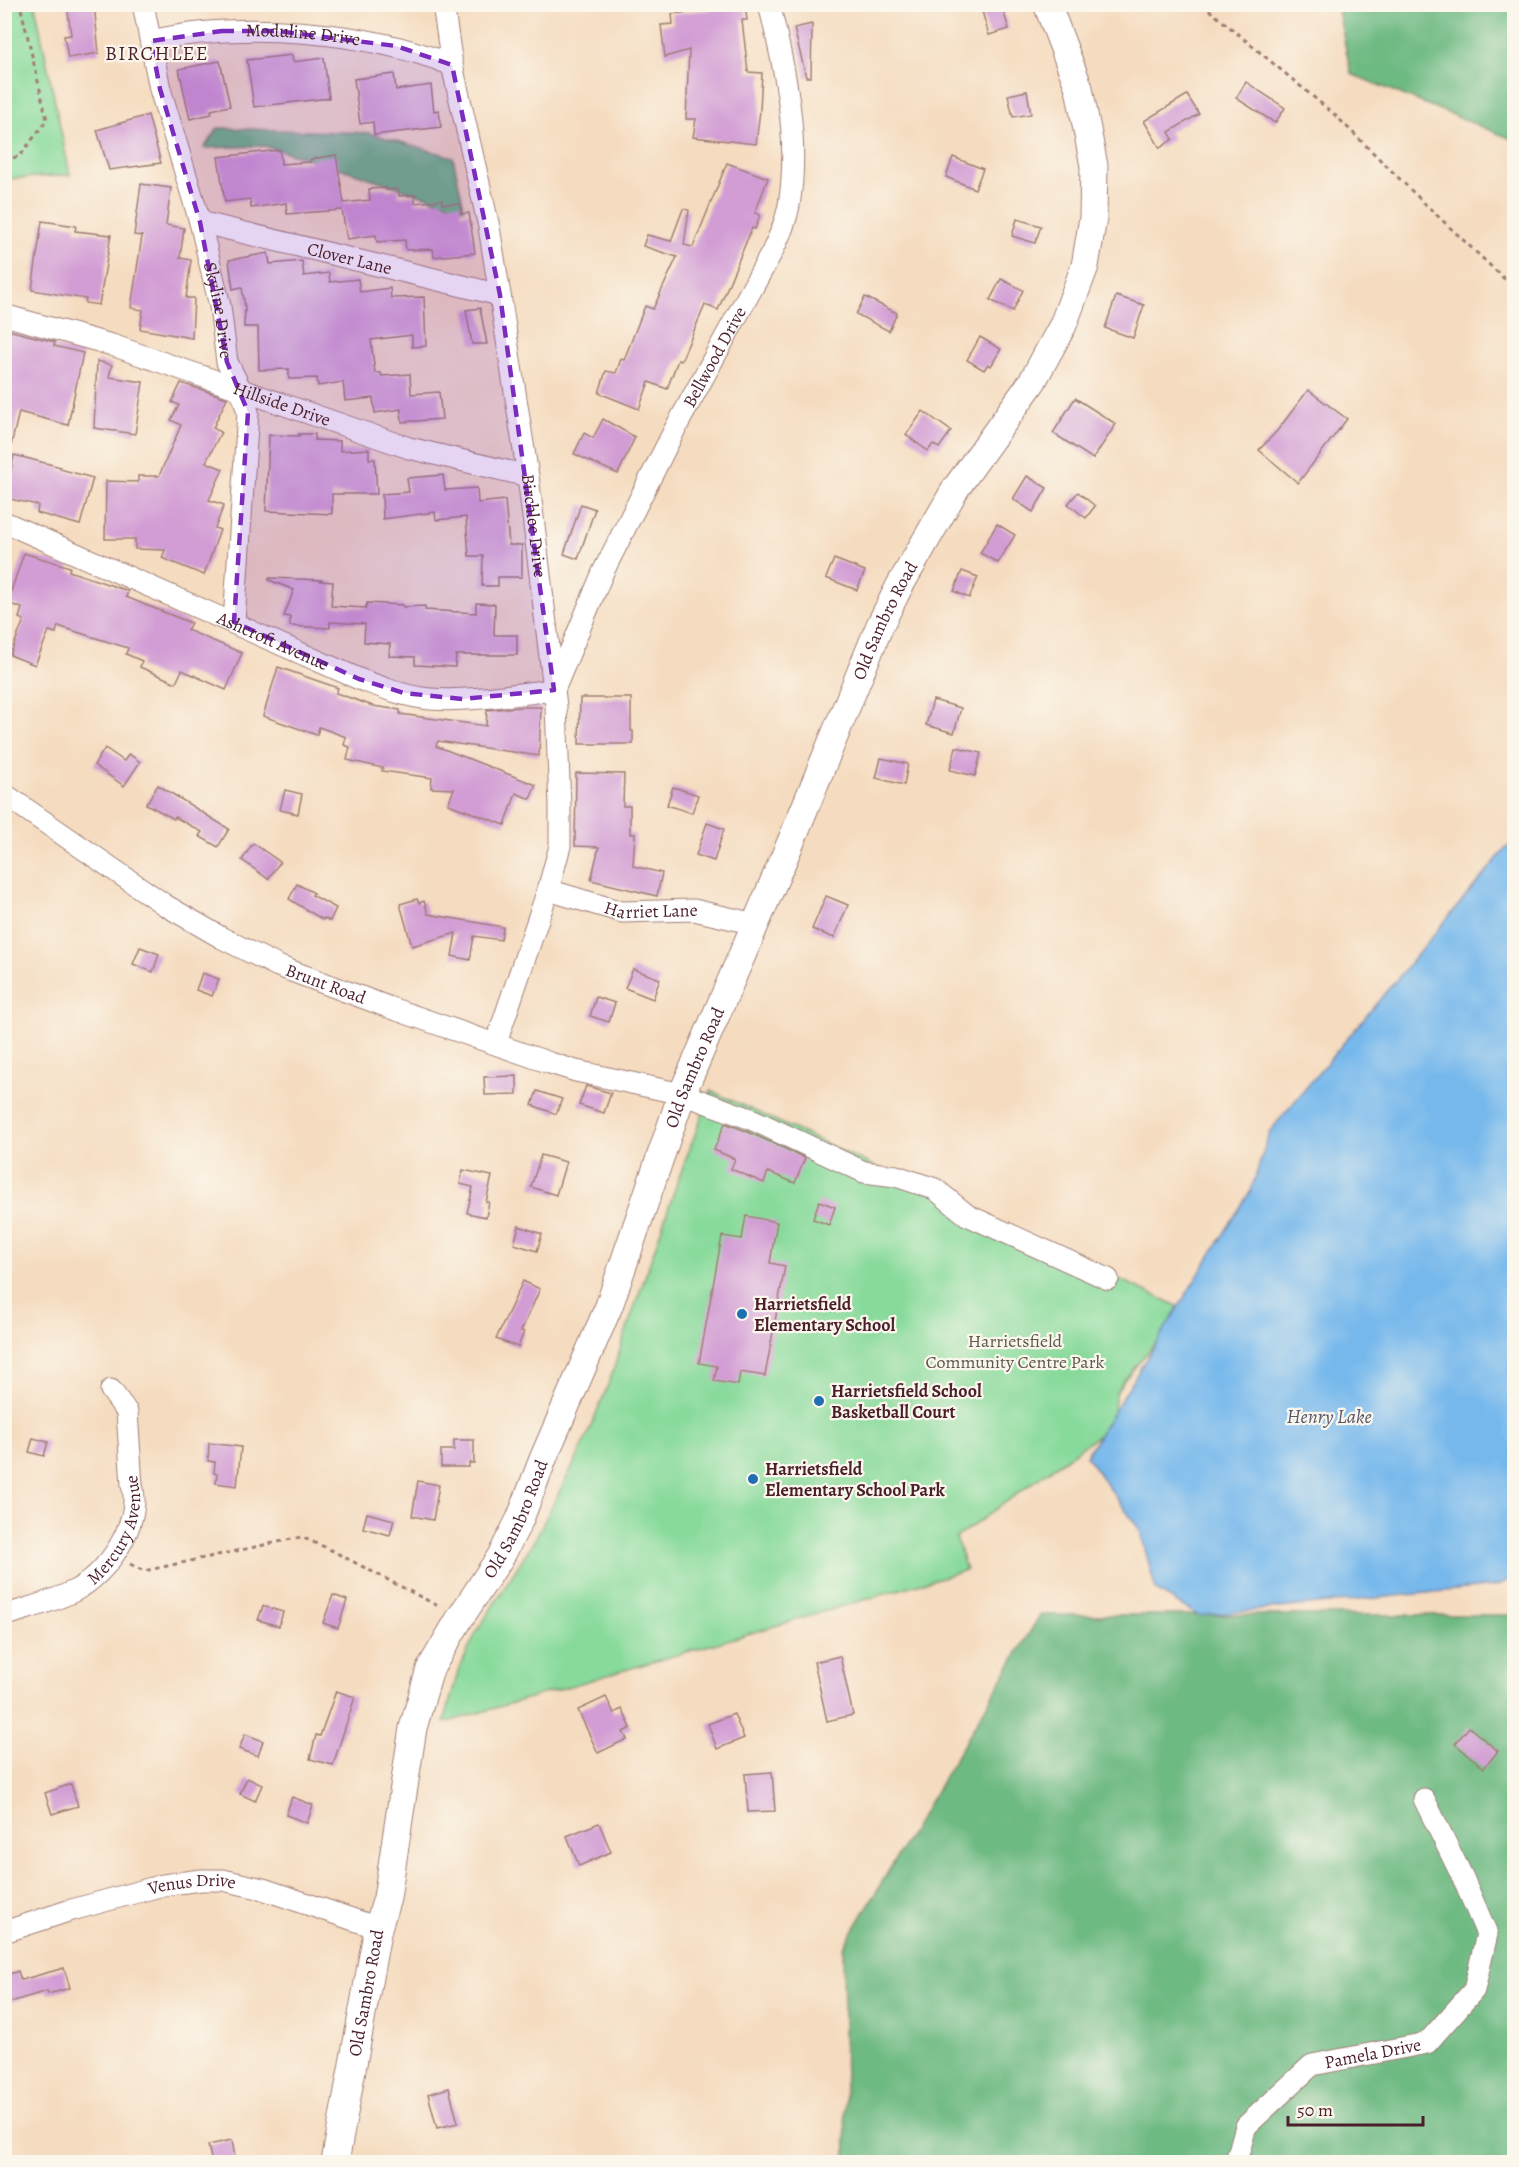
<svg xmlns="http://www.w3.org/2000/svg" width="1519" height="2167" viewBox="0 0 1519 2167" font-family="Alegreya,serif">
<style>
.green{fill:#88da9b;stroke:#697c63;stroke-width:1.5}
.forest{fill:#6eba83;stroke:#5c6c57;stroke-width:1.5}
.water{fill:#76b8ec;stroke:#606c8c;stroke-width:1.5}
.building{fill:#d29cd4}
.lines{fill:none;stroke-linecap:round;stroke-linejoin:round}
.minor-casing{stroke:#a07e76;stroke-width:23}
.major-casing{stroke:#a07e76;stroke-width:29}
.path{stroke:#a07e76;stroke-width:3;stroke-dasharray:4.5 4.5;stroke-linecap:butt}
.minor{stroke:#fff;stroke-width:21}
.major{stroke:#fff;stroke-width:27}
.marked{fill:#7b2cbf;fill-opacity:0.2;stroke:#7b2cbf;stroke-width:4.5;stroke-dasharray:12 8;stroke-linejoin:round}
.poi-dot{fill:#1f6fb2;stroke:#fbf7ec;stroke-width:2}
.labels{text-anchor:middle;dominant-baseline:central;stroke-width:4.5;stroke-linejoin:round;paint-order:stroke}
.street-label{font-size:18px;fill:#4a1f2b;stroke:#fbf7ec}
.poi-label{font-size:18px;font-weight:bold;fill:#4a1f2b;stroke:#fbf7ec;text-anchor:start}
.park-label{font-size:18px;fill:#5d574d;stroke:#fbf7ec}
.neighbourhood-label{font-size:20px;letter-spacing:1.5px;fill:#4a1f2b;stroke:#fbf7ec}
.water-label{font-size:20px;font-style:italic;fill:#59556f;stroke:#fbf7ec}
</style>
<rect width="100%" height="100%" fill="#fbf7ec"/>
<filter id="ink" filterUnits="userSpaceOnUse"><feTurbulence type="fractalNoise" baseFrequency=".0167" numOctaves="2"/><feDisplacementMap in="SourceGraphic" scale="12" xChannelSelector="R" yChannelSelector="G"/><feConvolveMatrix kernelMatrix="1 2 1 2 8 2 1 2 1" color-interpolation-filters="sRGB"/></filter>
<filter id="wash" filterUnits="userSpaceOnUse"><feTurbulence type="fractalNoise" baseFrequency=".008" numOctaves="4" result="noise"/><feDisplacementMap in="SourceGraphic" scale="24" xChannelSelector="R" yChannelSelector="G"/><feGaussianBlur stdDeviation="1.35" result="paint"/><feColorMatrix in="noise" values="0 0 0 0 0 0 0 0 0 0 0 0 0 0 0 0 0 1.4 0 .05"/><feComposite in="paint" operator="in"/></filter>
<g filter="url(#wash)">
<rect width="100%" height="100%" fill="#f5dcc0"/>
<g class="green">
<path d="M5,4L35,5L70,175L5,179Z"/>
<path d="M711,1091L1184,1309L1124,1380L1116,1393L1111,1426L956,1538L966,1570L444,1723L458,1672L476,1633L535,1539L582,1448L608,1385L677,1183Z"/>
</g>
<g class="forest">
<path d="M1337,5H1514V140L1351,74Z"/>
<path d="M218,128L369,133L453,157L464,209L318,161L264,146L204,148Z"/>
<path d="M1040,1615H1514V2162H846L843,1948Z"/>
</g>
<path class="water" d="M1514,846V1578L1495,1586L1199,1616L1156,1590L1140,1530L1086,1456L1251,1190L1270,1131L1507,847Z"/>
<g id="blocks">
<g class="building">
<path d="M67,4H94L99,53L68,58L64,36L71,35Z"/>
<path d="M992,4H1001L1009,29L989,35L981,8Z"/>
<path d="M745,5L747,20H742L748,72L762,73L760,110L756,144L693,137L696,119H686L689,50L665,57L661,25L673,24L672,14Z"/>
<path d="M812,24L811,77H806L794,28Z"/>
<path d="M292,55L293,62L324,58L329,98L254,107L247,60Z"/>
<path d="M220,61L230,106L211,110L212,114L190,119L179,69Z"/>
<path d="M394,74L396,90L431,85L434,111L439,110L441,127L374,135L373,122L360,124L354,79Z"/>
<path d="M1246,82L1285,108L1275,123L1236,98Z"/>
<path d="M1027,91L1031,114L1013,117L1008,95Z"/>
<path d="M1187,95L1199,114L1169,132L1173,139L1160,148L1144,121Z"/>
<path d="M148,115L161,163L109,170L97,130Z"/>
<path d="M280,150L281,164L310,162L311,159L336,155L344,203L370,200L369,189L386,188V190L398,189L399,196L415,195V203L442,200V204H461V214L469,213L475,253L434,257L433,249L406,250L405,240L377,242L376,235L347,239L342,210L287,214L286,203L251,208L250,199L225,202L218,157Z"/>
<path d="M953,157L983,169L975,189L946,177Z"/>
<path d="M727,163L768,178L755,213L760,215L755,229L752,228L718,310L705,305L681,361L678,360L667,389L649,382L639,409L599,393L606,371L616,373L621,359L624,360L645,306L653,309L677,257L643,246L647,235L671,241L683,209L689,210L684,245L693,247Z"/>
<path d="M141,184L171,188L166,225L184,228L180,258L191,260L186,298H194L192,338L140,329L143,310L131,308L142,236L134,235Z"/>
<path d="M1017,219L1041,226L1035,243L1012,236Z"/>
<path d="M42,221L76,226L75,231L111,235L99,305L85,303L86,299L32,290Z"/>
<path d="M268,253L270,264L302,261L304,276L329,273L330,282L358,279L360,292L390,288L391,298L424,297L426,346L412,347V335L371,340L375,373H381L382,376L410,374L411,394L439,392L442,419L402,422L401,409L375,413L373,398L345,401L343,382L318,386L317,378L289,379V369L259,370L258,327H244L245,308L242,287L233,289L229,260Z"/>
<path d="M1001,279L1023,290L1013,311L990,300Z"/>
<path d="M1116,296L1144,305L1133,338L1105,328Z"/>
<path d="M865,297L897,313L889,331L856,314Z"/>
<path d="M480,308L487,344H472L466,310Z"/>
<path d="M4,329L55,342L54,346L83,353L68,425L19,412L10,450L4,449Z"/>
<path d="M980,337L1001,349L991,366L988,364L984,370L967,360Z"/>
<path d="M97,361L112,365L109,377L143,382L135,434L94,428Z"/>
<path d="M181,383L227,398L213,428L221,432L206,462L223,469L209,500L224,505L215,528L220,530L204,575L162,558L165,550L135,549V539H105L106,481L138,482V476H159L181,425L171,420L179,405L172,402Z"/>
<path d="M1308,390L1347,419L1298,483L1259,450L1277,431Z"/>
<path d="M1075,398L1116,424L1093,459L1053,433Z"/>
<path d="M923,411L951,431L939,448L933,444L928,451L906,435Z"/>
<path d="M603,419L635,437L618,474L574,454L584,433L593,438Z"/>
<path d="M299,434H315V440L340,441V451L369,449V459H375L377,494H332V514L266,511L269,435L299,436Z"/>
<path d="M14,455L61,467L60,469L93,478L80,525L37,513L38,505L5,498Z"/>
<path d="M443,475L445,490L477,488L478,503L505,500L509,545H522V577H498V586H482L483,556H469L466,517L436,520L435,512L383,519L382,494L409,492L407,478Z"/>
<path d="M1027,476L1047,488L1033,512L1013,499Z"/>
<path d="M1078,492L1095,506L1086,518L1068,504Z"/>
<path d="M581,504L595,509L578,559L564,554Z"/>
<path d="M997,524L1015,535L998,563L980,553Z"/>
<path d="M24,553L70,567L69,571L128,591L126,597L191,623L187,630L242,653L226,690L182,670L176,683L140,667L142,661L126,654L128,648L58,626L56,633L49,631L35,665L10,655L24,620L19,618L22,608L7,603Z"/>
<path d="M834,559L865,571L857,590L826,578Z"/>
<path d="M962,571L978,577L969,598L954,591Z"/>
<path d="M269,578L322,580L321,581L333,582L331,606L366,608L367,603L403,605V607L425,606V610L476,613V603L495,604L494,635H517V655H456L455,667L415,665V657L389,656L390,644L364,642L365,624L330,622V628L290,626V617L284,616L294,590L269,580Z"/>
<path d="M278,667L338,688L336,693L373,706L400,710V714L486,726L487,710L521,707H541L539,756L438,741L436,746L536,785L530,799L516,793L505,825L448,804L454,789L431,788L432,778L382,771L383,768L347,760L350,747L344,745L346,737L319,727L317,735L263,716Z"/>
<path d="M580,698H631V731H633V744H579Z"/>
<path d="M933,700L961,708L954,733L926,725Z"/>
<path d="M956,747L981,753L975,776L950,770Z"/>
<path d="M105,748L124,761L129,754L140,762L124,786L94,765Z"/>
<path d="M881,758L908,764L904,785L876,778Z"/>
<path d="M576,773L624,774L623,806H630V834H635L633,866L662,873L657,896L591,880L599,847L575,846Z"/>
<path d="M158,785L229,829L218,847L199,836L202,832L175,817L174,819L146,804Z"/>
<path d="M673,787L698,795L692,813L667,805Z"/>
<path d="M285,790L302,794L298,814L280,810Z"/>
<path d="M707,823L724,829L714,861L696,855Z"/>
<path d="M253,843L280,862L268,879L242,860Z"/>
<path d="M297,884L314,893L312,895L336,908L330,921L324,918L323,920L289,899Z"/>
<path d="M826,896L848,905L834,938L812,929Z"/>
<path d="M417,899L419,903L424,901L428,914L503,927L501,940L474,936L470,960L452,956L456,933L412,946L400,904Z"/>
<path d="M140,947L159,954L153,972L133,964Z"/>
<path d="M633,969L660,979L653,999L625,988Z"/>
<path d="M202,973L219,979L212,996L196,990Z"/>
<path d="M596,997L615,1003L609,1022L590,1016Z"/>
<path d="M517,1076V1094L485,1095L484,1077Z"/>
<path d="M586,1086L611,1093L604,1113L579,1105Z"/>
<path d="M537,1091L562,1099L556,1114L532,1105Z"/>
<path d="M725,1123L746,1131L805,1158L795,1183L768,1172L764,1183L731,1169L735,1159L714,1150Z"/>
<path d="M541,1155L566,1162L556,1195L531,1187Z"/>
<path d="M463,1170L492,1176L486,1202H489L486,1217L467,1213L473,1187L460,1184Z"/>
<path d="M819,1201L835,1207L829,1225L813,1219Z"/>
<path d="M746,1216L777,1222L770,1263L785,1266L765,1376L740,1372L738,1385L714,1381L717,1366L699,1363L722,1236L742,1239Z"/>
<path d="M519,1226L542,1234L537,1251L514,1244Z"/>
<path d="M523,1281L540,1289L521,1331L524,1332L518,1347L496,1339Z"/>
<path d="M33,1438L48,1442L44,1456L29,1452Z"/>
<path d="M454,1440H474V1463H469V1467H441V1450H454Z"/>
<path d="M209,1443L241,1447L237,1486L216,1483L217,1474L214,1473L215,1462L208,1461Z"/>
<path d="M418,1481L439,1485L433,1520L412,1516Z"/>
<path d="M367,1513L394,1520L390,1535L363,1528Z"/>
<path d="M333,1595L347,1600L338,1628L323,1623Z"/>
<path d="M263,1606L283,1612L279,1626L258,1620Z"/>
<path d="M840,1656L853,1715L827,1721L814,1662Z"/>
<path d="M336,1691L355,1697L333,1765L310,1759L316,1735L320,1736Z"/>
<path d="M606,1697L614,1713L622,1709L631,1728L623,1732L627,1739L598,1753L578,1710Z"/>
<path d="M734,1714L744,1738L717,1749L708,1724Z"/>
<path d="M1469,1727L1498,1751L1484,1768L1455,1744Z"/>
<path d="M245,1734L263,1741L258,1756L239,1749Z"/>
<path d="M772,1772L775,1811L748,1812L745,1774Z"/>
<path d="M247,1778L262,1785L255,1801L240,1794Z"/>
<path d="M71,1784L78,1806L52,1814L45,1793Z"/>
<path d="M292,1797L313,1805L307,1823L286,1815Z"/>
<path d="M599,1823L611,1852L579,1866L567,1836Z"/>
<path d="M64,1968L70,1988L48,1994L47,1991L4,2004V1976L18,1971L21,1980Z"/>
<path d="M449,2088L458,2123L437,2128L428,2094Z"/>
<path d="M232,2140L236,2163H212L208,2145Z"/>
</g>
</g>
</g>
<g filter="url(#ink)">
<use href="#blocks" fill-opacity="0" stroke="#a07e76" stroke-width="1.5"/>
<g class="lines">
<g class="minor-casing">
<g id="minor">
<path id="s1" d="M143,4L160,89L200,222L220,306L227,362L241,390L248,412L234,622"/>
<path id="s2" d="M443,4L452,65L489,227L500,295L528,476L556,706L560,806V846L548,890L496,1043"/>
<path id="s3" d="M151,41C240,20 368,31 452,65"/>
<path id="s4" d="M200,222L500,295"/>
<path id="s5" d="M4,315L112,345L409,448L528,476"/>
<path id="s6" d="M4,522L359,679C381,687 406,697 430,699C471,702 513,694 554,690"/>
<path id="s7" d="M554,690L603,572L675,429L772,252C779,237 786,222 789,205C800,138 785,69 769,4"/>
<path id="s8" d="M4,794L165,905L222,938L278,966L388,1007L550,1063L576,1071L682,1094L751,1119L864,1172L896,1176L935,1189L967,1215L1108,1279"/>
<path id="s9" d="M548,890L622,912L694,910L755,924"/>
<path id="s10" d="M4,1616C27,1608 52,1602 74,1591C107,1575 143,1522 132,1485L127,1412L111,1390"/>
<path id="s11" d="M4,1932L68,1911L163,1885L201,1880H223L263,1889L378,1928"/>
<path id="s12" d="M1236,2162L1246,2126L1312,2065L1427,2043L1474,1990L1487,1934L1463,1878L1424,1799"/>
</g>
</g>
<g class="major-casing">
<g id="major">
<path id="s13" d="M335,2162L378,1928L387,1898L413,1728L430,1669L460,1618L501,1556L520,1519L543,1459L609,1306L682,1094L790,844L880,625L899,587L956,488L1032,382L1063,325L1085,266L1093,218L1094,166L1079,88L1047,4"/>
</g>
</g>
<g class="path">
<path d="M1202,4L1335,115L1423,202L1514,288"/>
<path d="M4,158L19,157L47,120L20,4"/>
<path d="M130,1564L144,1571L301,1537L327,1548L440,1607"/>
</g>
<use href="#minor" class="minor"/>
<use href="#major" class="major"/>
</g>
</g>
<path class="marked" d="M222,31H277L396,46L452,65L500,295L554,690L463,699L404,693L359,679L234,622L248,412L227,362L200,222L160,89L151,41Z"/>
<g class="poi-dot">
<circle cx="742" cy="1314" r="6"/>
<circle cx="819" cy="1401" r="6"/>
<circle cx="753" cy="1479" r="6"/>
</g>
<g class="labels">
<g class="street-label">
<text stroke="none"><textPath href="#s3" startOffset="153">Moduline Drive</textPath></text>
<text stroke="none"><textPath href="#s4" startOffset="154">Clover Lane</textPath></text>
<text stroke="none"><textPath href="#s1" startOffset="316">Skyline Drive</textPath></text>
<text stroke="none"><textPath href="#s7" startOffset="370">Bellwood Drive</textPath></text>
<text stroke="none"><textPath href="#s5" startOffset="292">Hillside Drive</textPath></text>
<text stroke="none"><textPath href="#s2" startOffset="530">Birchlee Drive</textPath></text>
<text stroke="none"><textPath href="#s13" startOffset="1648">Old Sambro Road</textPath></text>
<text stroke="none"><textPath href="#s6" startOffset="294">Ashcroft Avenue</textPath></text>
<text stroke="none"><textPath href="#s9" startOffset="106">Harriet Lane</textPath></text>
<text stroke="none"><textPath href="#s8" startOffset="375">Brunt Road</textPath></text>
<text stroke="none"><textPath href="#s13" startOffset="1162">Old Sambro Road</textPath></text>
<text stroke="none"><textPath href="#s13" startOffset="676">Old Sambro Road</textPath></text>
<text stroke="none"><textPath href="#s10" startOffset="153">Mercury Avenue</textPath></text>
<text stroke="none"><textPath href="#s11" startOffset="195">Venus Drive</textPath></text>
<text stroke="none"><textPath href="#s13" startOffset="172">Old Sambro Road</textPath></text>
<text stroke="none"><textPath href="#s12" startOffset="189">Pamela Drive</textPath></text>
</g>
<g class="poi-label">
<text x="754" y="1304">Harrietsfield<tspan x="754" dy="21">Elementary School</tspan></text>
<text x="831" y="1391">Harrietsfield School<tspan x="831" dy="21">Basketball Court</tspan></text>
<text x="765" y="1469">Harrietsfield<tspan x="765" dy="21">Elementary School Park</tspan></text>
</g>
<g class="park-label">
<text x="1015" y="1341">Harrietsfield<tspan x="1015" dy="21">Community Centre Park</tspan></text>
</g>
<g class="neighbourhood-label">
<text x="157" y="53">BIRCHLEE</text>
</g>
<g class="water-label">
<text x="1329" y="1416">Henry Lake</text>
</g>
</g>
<rect width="1519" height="2167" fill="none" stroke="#fbf7ec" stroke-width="24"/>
<path d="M1288 2116v9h135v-9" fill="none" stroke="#4a1f2b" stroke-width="3"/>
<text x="1297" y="2116" font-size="18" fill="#4a1f2b" stroke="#fbf7ec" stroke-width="4.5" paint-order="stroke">50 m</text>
</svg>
